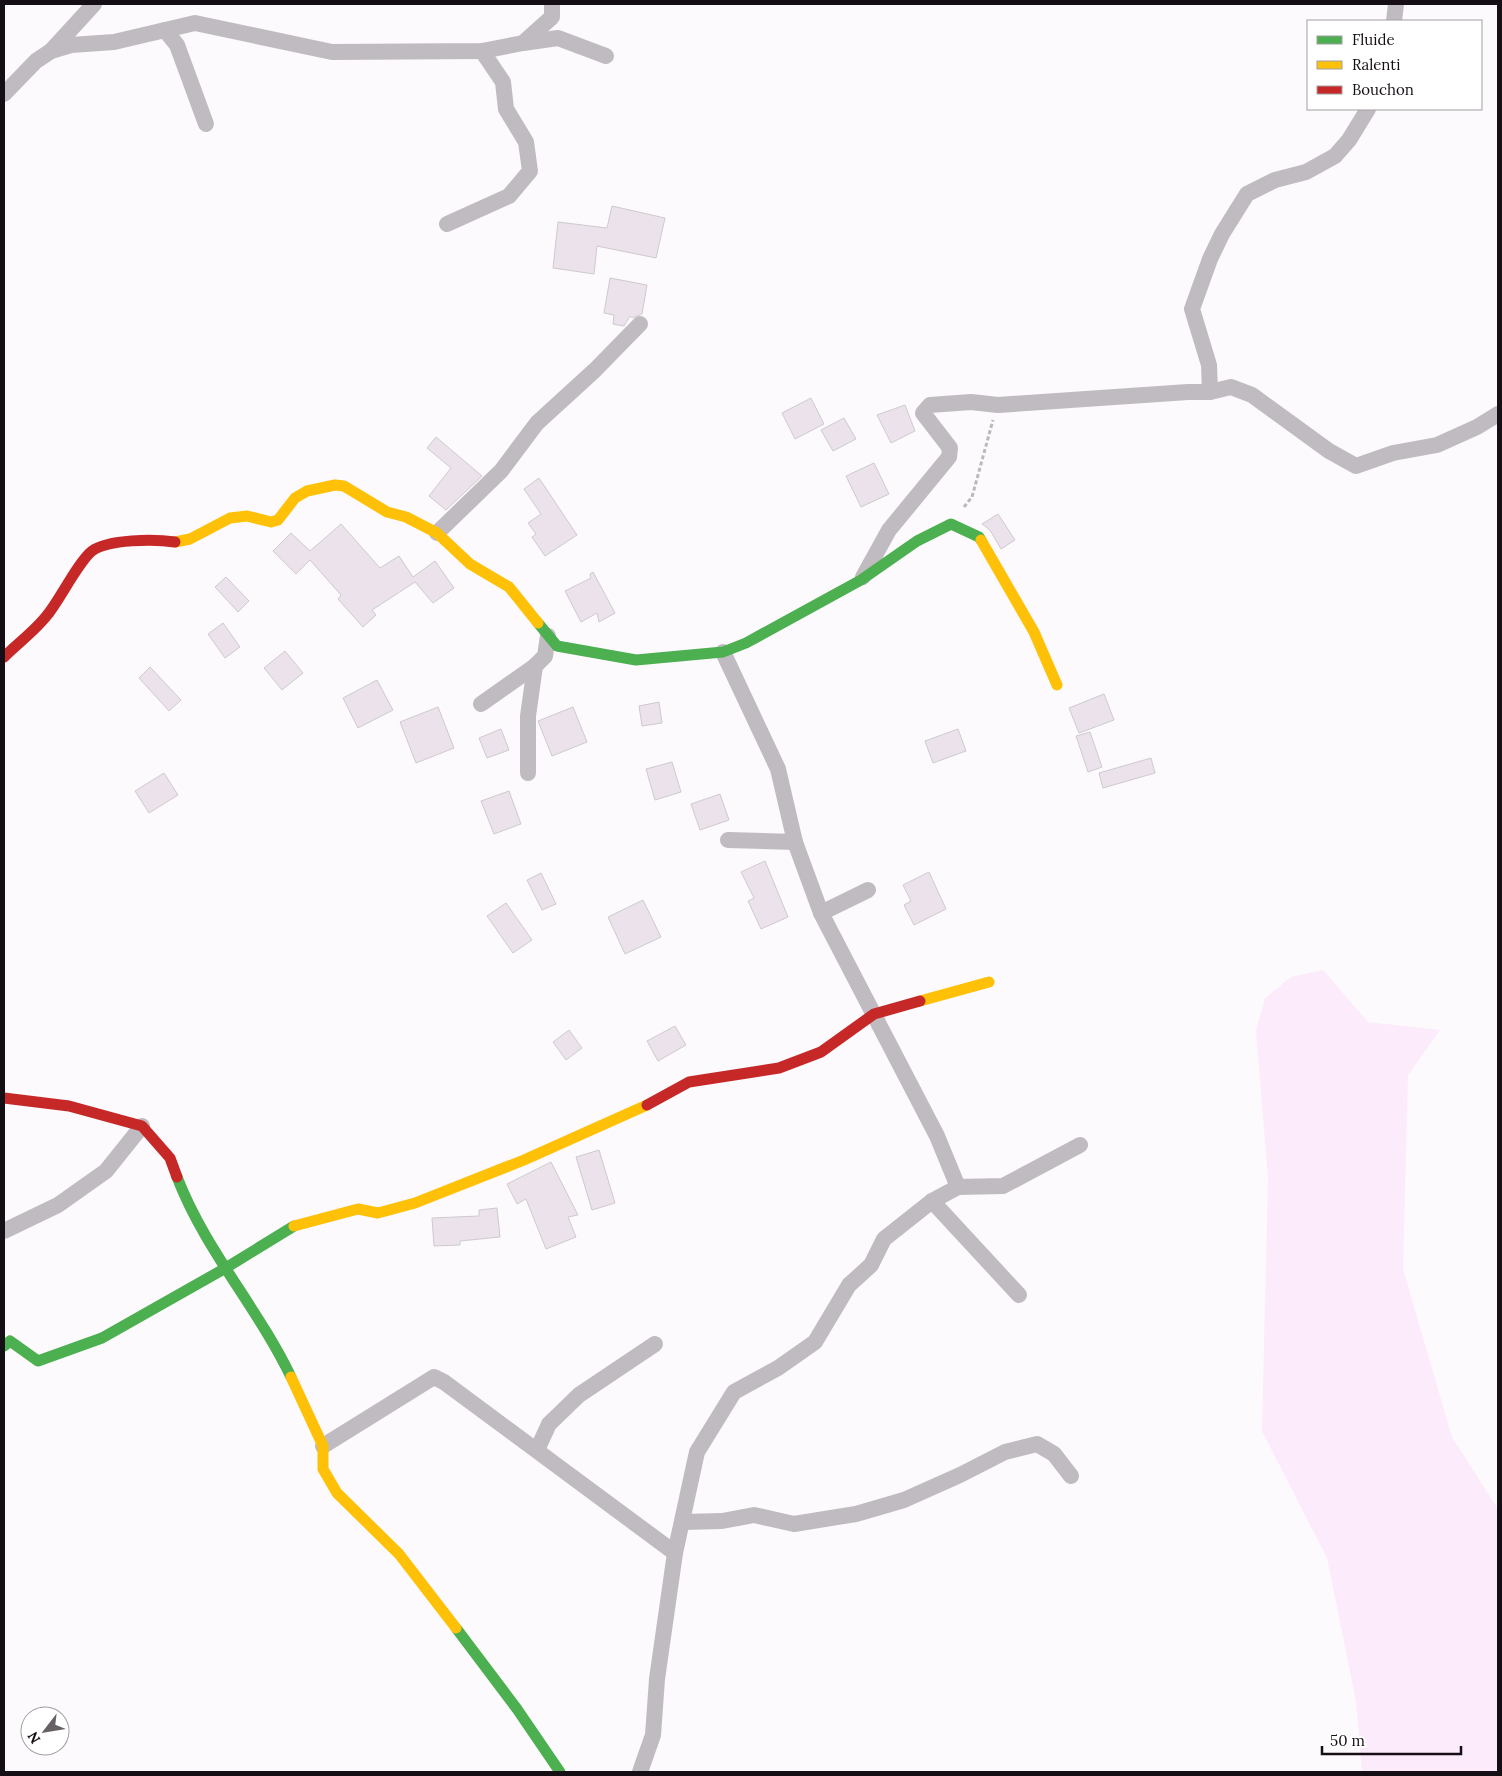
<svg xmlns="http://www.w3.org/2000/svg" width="1502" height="1776" viewBox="0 0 1502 1776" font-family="Lora,serif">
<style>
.green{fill:#fcebfb}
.building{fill:#ebe2eb;stroke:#cecace}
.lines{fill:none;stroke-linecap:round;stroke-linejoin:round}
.path{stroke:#bcb9bc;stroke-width:3;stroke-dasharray:4 2.5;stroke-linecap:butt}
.street{stroke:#c0bbc0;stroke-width:16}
.fast{stroke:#4caf50;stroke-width:11}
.slow{stroke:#ffc107;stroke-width:11}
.jam{stroke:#c62828;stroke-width:11}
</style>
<rect width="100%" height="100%" fill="#fcfafc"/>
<path class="green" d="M1323,970L1368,1022L1440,1030L1408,1075L1403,1269L1452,1437L1498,1509V1772H1362L1356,1701L1327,1558L1262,1431L1268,1178L1256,1031L1265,998L1291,977Z"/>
<g class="building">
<path d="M612,206L665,218L656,258L597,246L594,274L553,268L558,222L607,228Z"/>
<path d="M610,278L647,285L642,314L632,318L630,316L624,326L613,324L614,315L604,313Z"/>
<path d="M811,398L824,424L795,439L782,413Z"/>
<path d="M905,405L915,431L891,443L877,415Z"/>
<path d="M844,418L856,439L833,451L821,430Z"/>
<path d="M436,437L482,476L446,510L429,496L451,468L427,448Z"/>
<path d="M874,463L889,494L861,507L846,476Z"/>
<path d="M539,478L577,535L545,556L532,537L536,534L528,523L541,514L524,489Z"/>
<path d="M998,514L1015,540L1001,549L990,530L982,524Z"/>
<path d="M341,524L380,568L399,556L413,577L435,561L454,588L433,603L415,582L372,610L376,615L363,627L338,599L341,595L310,560L296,574L273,551L291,533L310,551Z"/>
<path d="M593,572L615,613L599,622L597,613L581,622L565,591L591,578L590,574Z"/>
<path d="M226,577L249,601L238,612L215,587Z"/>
<path d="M223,623L240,647L225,658L208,634Z"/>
<path d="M285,651L303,673L282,690L264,668Z"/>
<path d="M150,667L181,700L169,711L139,678Z"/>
<path d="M377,680L393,710L358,728L343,698Z"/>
<path d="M1104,694L1114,720L1079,733L1069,708Z"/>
<path d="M659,702L662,723L642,726L639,706Z"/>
<path d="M438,707L454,748L416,763L400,722Z"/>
<path d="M573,707L587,742L552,756L538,721Z"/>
<path d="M501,729L509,750L487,758L479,738Z"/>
<path d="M958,729L966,751L933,763L925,741Z"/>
<path d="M1090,732L1102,767L1088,772L1076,736Z"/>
<path d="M1151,758L1155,773L1103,788L1099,773Z"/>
<path d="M672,762L681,792L655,800L646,769Z"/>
<path d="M164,773L178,795L149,813L135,791Z"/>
<path d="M509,791L521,824L494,834L481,801Z"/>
<path d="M720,794L729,820L700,830L691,804Z"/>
<path d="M765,861L788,917L761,929L748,901L754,898L741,872Z"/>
<path d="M929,872L946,909L914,925L904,905L911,901L903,885Z"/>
<path d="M541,873L556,904L542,910L527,880Z"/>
<path d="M643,900L661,937L625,954L608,917Z"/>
<path d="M506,903L532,940L513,953L487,916Z"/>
<path d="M675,1026L686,1045L658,1061L647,1041Z"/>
<path d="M569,1030L582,1048L566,1060L553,1042Z"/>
<path d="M599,1150L615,1203L592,1210L576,1157Z"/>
<path d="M551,1162L578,1215L568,1217L576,1237L546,1249L526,1199L517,1204L507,1184Z"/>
<path d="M497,1208L500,1237L460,1241V1245L434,1246L432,1218L479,1216V1210Z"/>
</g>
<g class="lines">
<path class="path" d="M964,507L972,497L993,420"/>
<g class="street">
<path d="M1394,21L1396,4"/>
<path d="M165,30L177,45L206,124"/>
<path d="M523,43L558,38L606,56"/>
<path d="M51,51L94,4"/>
<path d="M4,94L36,61L51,51L71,45L114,42L195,23L332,52L482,51L523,43L552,17V4"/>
<path d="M447,224L509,196L530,171L526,142L506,109L503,82L482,51"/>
<path d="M1210,392L1209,365L1192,309L1210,259L1222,234L1247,194L1275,180L1306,172L1335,156L1349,140L1368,109"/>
<path d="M437,533L501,471L537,423L595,370L640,324"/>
<path d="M863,577L889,530L949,457L950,448L923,413L930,405L971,402L998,405L1188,392H1210L1231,387L1252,395L1329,451L1356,466L1393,453L1437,445L1477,427L1498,414"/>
<path d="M723,652L778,769L795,842L821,913L937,1136L958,1187"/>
<path d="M481,704L535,666L545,656L548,636"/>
<path d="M528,773V716L535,666"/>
<path d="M728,840L795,842"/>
<path d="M821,913L868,890"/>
<path d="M932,1201L1019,1295"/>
<path d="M4,1231L58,1205L106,1171L142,1126"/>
<path d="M323,1446L434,1377L444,1382L675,1553"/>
<path d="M537,1450L549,1424L579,1395L655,1344"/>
<path d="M682,1522L722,1521L754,1515L794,1524L856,1514L904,1500L960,1475L1005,1452L1037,1444L1054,1454L1071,1476"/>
<path d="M640,1772L653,1735L657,1679L675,1553L697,1452L734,1392L778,1368L815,1342L849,1285L871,1265L884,1239L932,1201L958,1187L1003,1186L1080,1145"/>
</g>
<g class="fast">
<path d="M538,623L557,646L636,660L723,652L746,643L861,580L917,541L951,524L979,537L981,540"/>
<path d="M177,1177C205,1250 258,1308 291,1377"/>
<path d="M4,1346L10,1341L38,1361L102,1338L224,1269L294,1226"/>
<path d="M456,1628L517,1709L560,1772"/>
</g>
<g class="slow">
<path d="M981,540L1034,632L1057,685"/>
<path d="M175,542L190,539L230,518L247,516L271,522L278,520L295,498L307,491L335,485L344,486L387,512L406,517L437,533L470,564L509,587L538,623"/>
<path d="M920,1001L989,982"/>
<path d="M294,1226L358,1209L378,1213L415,1203L524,1160L647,1105"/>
<path d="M291,1377L323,1446V1469L337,1493L399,1554L456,1628"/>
</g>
<g class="jam">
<path d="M4,657C18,643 36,630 48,614C60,599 79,561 92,551C108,539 155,539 175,542"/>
<path d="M4,1098L69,1106L142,1126L170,1158L177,1177"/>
<path d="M647,1105L689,1082L779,1068L821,1052L874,1014L920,1001"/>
</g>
</g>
<rect width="1502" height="1776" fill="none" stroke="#150e14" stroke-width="10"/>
<rect x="1307" y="20" width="175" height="90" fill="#ffffff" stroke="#a19fa1"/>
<rect x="1317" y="36" width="25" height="8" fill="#4caf50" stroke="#a19fa1"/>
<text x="1352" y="45" font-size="15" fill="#150e14">Fluide</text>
<rect x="1317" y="61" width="25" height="8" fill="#ffc107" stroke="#a19fa1"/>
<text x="1352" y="70" font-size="15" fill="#150e14">Ralenti</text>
<rect x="1317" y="86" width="25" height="8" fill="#c62828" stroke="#a19fa1"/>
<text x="1352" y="95" font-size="15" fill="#150e14">Bouchon</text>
<g transform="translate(45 1731) rotate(239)"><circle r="24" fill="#ffffff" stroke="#a19fa1"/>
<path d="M0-4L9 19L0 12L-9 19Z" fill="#666165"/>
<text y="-8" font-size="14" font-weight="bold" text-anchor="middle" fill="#150e14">N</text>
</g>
<path d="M1322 1746v8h139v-8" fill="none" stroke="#150e14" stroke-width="2.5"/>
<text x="1330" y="1746" font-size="15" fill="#150e14" stroke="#ffffff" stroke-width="4" paint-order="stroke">50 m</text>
</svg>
